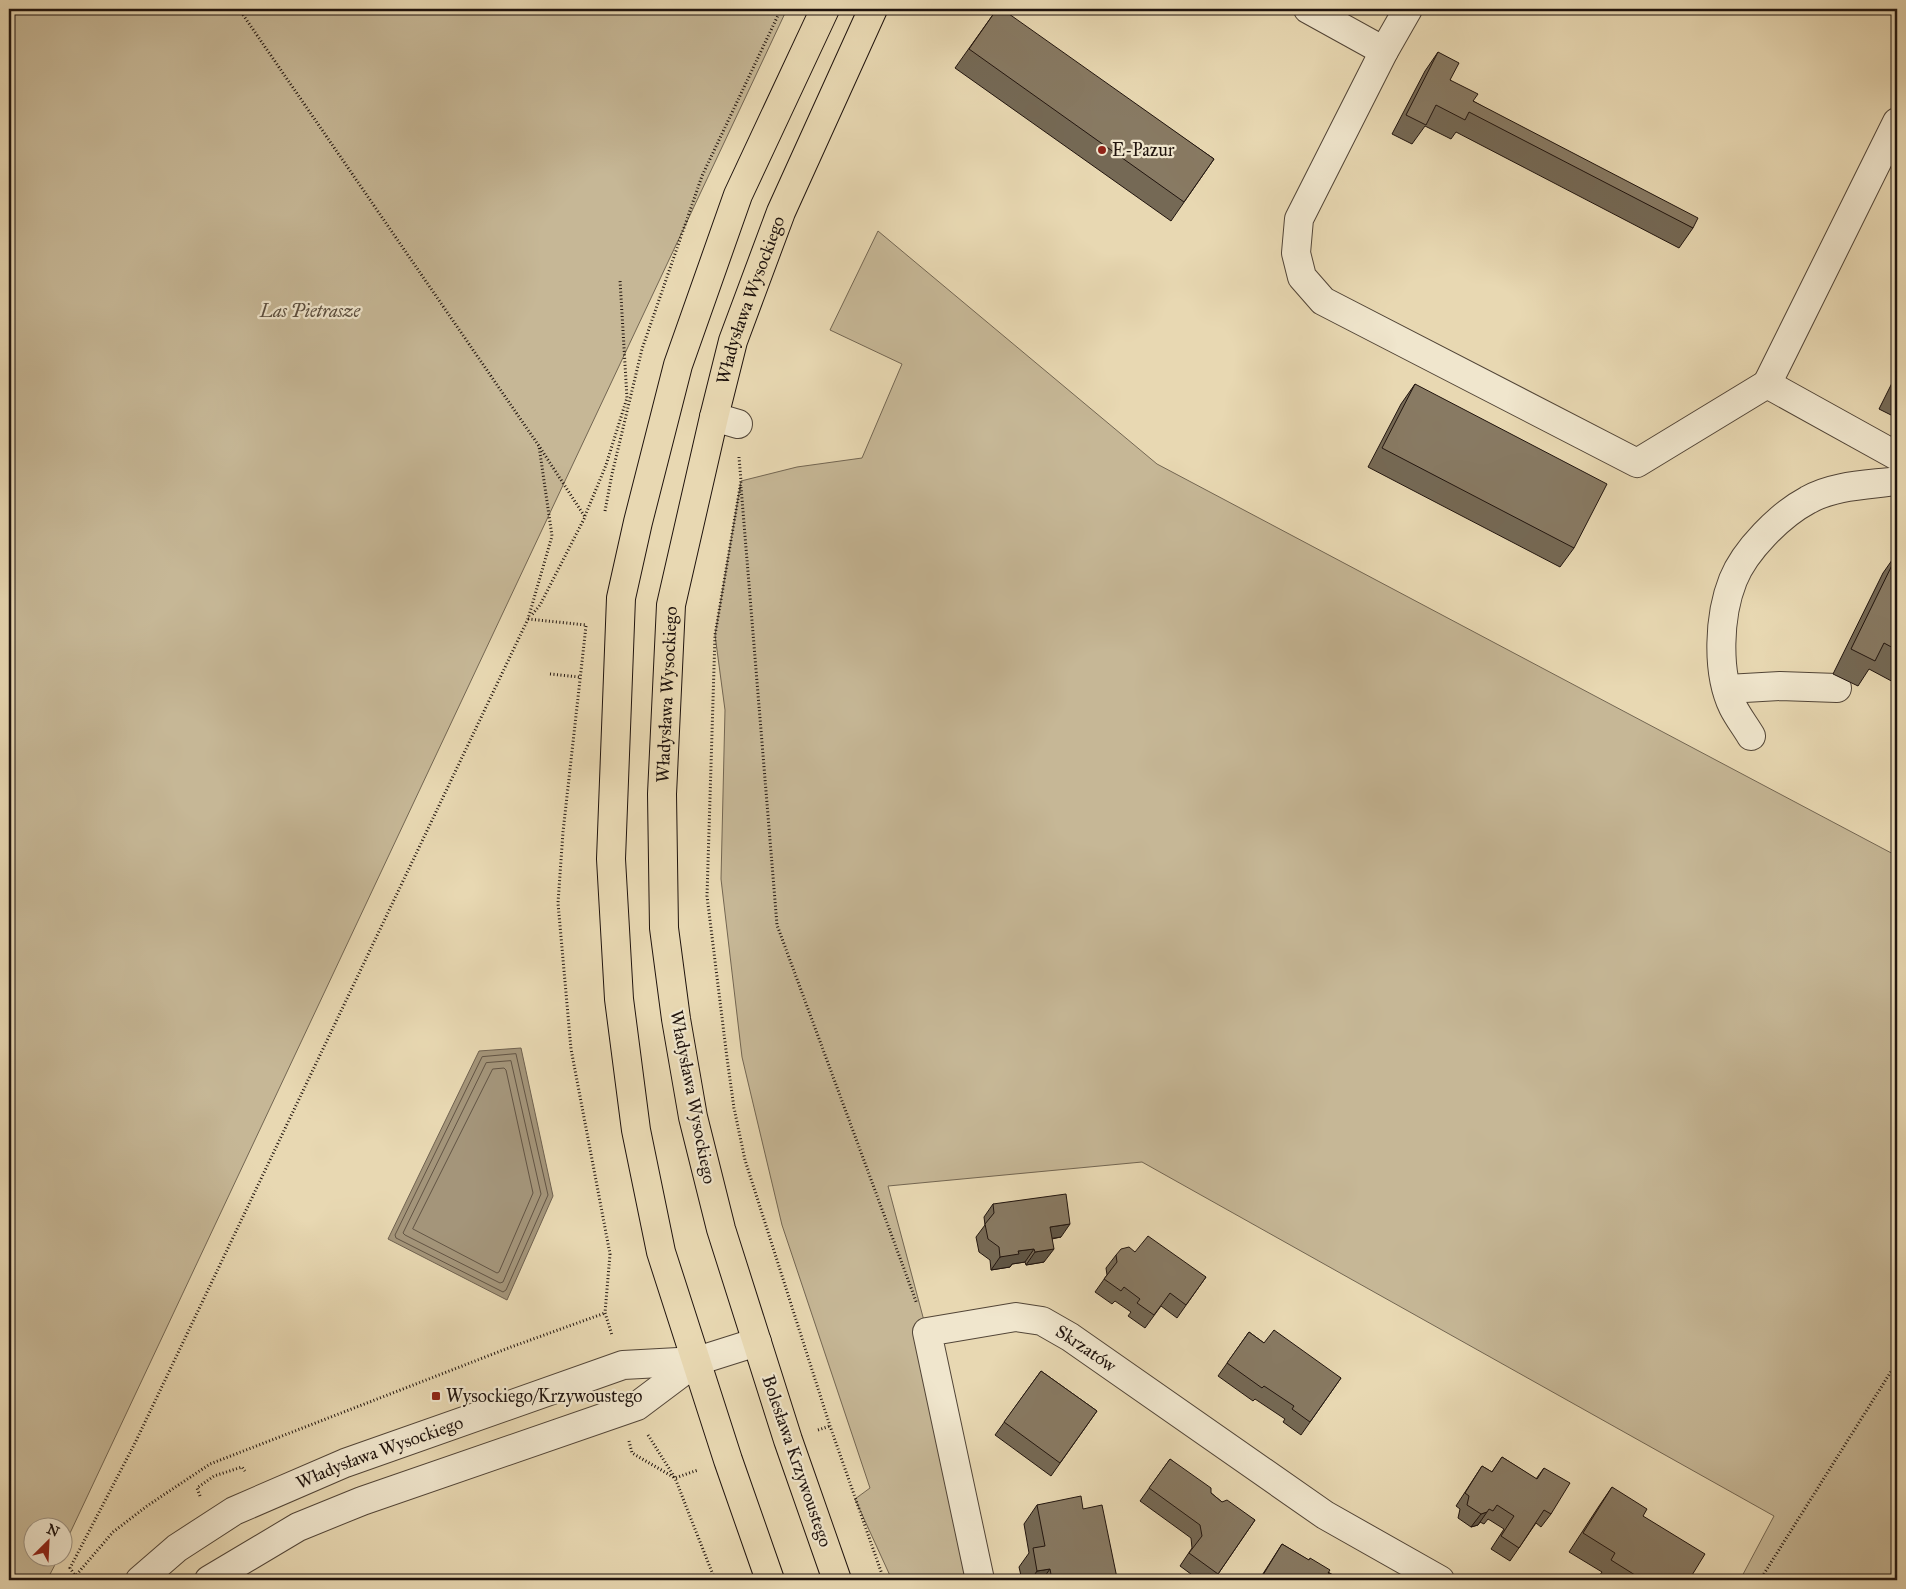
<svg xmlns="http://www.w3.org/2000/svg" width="1906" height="1589" viewBox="0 0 1906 1589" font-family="'IM FELL Great Primer',serif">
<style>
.green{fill:#c6b796;stroke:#736652}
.water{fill:#a4957a;stroke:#6f614f}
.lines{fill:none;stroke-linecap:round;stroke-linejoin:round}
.shore{stroke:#625444;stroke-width:1}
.minor-casing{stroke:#524537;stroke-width:30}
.major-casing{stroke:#20140e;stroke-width:30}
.path{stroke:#20140e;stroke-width:3;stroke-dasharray:1 2.5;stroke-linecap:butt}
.minor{stroke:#f0e6cd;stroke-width:28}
.major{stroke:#e8d8b2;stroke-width:28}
.wall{fill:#756955;stroke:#20140e}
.shaded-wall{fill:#5f5545;stroke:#20140e}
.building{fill:#887a63;stroke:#20140e}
.poi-dot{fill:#8f2418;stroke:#f0e6cd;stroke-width:2}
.labels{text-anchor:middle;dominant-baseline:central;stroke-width:4.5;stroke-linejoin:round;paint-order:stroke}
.poi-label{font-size:18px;fill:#20140e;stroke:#f0e6cd;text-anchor:start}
.street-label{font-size:18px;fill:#20140e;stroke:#f0e6cd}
.park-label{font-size:18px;font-style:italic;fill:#5a4d3e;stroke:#f0e6cd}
</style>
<rect width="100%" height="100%" fill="#e8d8b2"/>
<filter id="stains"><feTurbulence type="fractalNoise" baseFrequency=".004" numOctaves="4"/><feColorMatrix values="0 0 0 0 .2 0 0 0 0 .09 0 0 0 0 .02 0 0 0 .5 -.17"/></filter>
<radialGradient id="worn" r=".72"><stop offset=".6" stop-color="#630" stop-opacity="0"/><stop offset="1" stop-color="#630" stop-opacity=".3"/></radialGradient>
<g class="green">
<path d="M9,9H787L63,1548L62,1526H32V1556L59,1557L47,1580H9Z"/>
<path d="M878,231L1157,464L1897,856V1580H1740L1774,1516L1142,1162L888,1186L927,1332L965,1580H892L855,1499L870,1488L782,1225L742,1057L721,879L725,710L715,635L741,481L797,467L862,458L902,364L830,330Z"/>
</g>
<path class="water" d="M521,1048L553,1196L507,1300L388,1239L479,1051Z"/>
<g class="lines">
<g class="shore">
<path d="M516,1054L548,1195L506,1290L503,1292L396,1238L395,1235L482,1057Z"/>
<path d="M511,1061L541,1194L503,1282L500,1283L405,1235L403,1233L486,1063Z"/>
<path d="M493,1069L504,1068L506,1070L533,1193L499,1272L497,1273L413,1229Z"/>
</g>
<g class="minor-casing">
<g id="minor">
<path d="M1308,9L1384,51"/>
<path d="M1408,9L1384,51L1299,219L1296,253L1302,277L1323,301L1637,463L1767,384"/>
<path d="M1897,122L1767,384L1897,456"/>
<path d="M714,417L738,424"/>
<path d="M1727,689L1780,686L1837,688"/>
<path d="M1751,736C1745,726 1738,717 1733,707C1716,672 1719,615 1733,580C1745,550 1780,515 1808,500C1834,485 1868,485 1897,481"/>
<path id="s1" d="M140,1580L177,1548L234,1511L345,1463L623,1365L697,1361L757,1342"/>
<path d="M209,1580L298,1527L362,1501L637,1406L697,1361"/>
<path id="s2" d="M980,1580L927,1332L1016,1317L1042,1321L1070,1337L1325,1515L1440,1580"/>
</g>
</g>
<g class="major-casing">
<g id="major">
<path d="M770,1580L728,1460L661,1252L636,1130L619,999L611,859L621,598L638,522L678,365L738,195L825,9"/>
<path id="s3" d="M837,1580L788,1440L721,1229L693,1117L676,1019L664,928L662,794L671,605L714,417L733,341L781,212L873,9"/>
</g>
</g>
<g class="path">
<path d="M239,9L539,446L585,517L540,605L531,616"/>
<path d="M739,457L741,481L715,635L707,896L727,1058L734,1108L745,1160L830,1426L884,1580"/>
<path d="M741,487L777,925L917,1304"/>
<path d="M605,511L612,474L642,349L702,176L781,9"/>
<path d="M585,516L606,465L627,398L620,280"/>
<path d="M528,619L586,625"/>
<path d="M586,626L563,832L558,903L571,1049L610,1254L605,1313L612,1335"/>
<path d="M550,674L579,677"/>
<path d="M818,1430L830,1426"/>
<path d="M648,1435L675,1478L715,1580"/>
<path d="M629,1441L632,1453L675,1478L698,1470"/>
<path d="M200,1496L197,1488L214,1476L242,1467L245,1471"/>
<path d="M72,1580L113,1532L147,1506L210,1464L511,1347L605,1313"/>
<path d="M78,1580L70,1568L135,1443L528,619L552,536L539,446"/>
<path d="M1760,1580L1897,1362"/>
</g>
<use href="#minor" class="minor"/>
<use href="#major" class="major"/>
</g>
<g class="wall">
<path d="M997,9L1214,159L1171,221L955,68Z"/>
<path d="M1438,52L1450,80L1473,101L1693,228L1679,248L1456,132L1451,139L1425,126L1412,144L1392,134L1425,71Z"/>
<path d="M1897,373V418L1879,409Z"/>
<path d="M1415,384L1574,548L1560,567L1368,467L1401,404Z"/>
<path d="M1897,553V684L1869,669L1858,686L1833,674L1883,573Z"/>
<path d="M993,1204L1061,1237L1052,1239L1044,1262L1026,1265L1025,1262L1012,1264L1010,1267L991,1270L990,1260L979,1252L976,1237L985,1225L984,1217Z"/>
<path d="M1135,1252L1206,1277L1177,1318L1161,1306L1145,1328L1128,1316L1131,1312L1115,1301L1112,1304L1095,1292L1107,1275L1106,1268L1116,1255Z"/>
<path d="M1249,1332L1264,1343L1341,1378L1301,1435L1283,1422L1285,1419L1255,1399L1253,1401L1218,1376Z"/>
<path d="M1041,1371L1097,1411L1051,1476L995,1435Z"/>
<path d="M1502,1457L1536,1479L1544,1468L1551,1514L1541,1527L1536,1523L1510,1561L1491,1549L1504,1529L1488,1519L1484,1524L1480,1522L1478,1525L1471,1527L1458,1518L1460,1509L1456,1506L1482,1466L1492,1472Z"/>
<path d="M1170,1459L1222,1502L1255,1520L1214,1580H1199L1180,1566L1192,1548L1191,1538L1140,1501Z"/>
<path d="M1612,1487L1643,1516L1689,1580H1599L1597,1579L1602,1572L1569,1552L1599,1506Z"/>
<path d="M1037,1505L1083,1509L1116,1580H1022L1019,1567L1029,1553L1024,1524Z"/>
<path d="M1282,1544L1338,1578L1346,1580H1259Z"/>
</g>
<g class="shaded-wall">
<path d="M1070,1224L1061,1237L1041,1240L1050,1227Z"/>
<path d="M1034,1249L1025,1262L1012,1264L1010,1267L991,1270L1000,1257L1018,1251Z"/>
<path d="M1054,1249L1044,1262L1026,1265L1035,1252Z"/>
<path d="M1487,1512L1478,1525L1471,1527L1481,1514Z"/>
<path d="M1050,1569L1042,1580H1031L1037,1571Z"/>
</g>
<g class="building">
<path d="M997,9H1002L1214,159L1184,202L969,49Z"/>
<path d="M1438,52L1459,63L1450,80L1478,94L1473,101L1698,218L1693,228L1469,112L1465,120L1436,105L1426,125L1406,115Z"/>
<path d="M1415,384L1607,484L1574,548L1382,448Z"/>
<path d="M1897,555V650L1884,643L1875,661L1851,649Z"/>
<path d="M1066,1194L1070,1224L1050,1227L1054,1249L1035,1252L1034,1249L1018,1251L1019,1254L1000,1257L999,1247L988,1239L985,1224L994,1213L993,1204Z"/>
<path d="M1148,1236L1206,1277L1186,1305L1170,1293L1154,1315L1137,1303L1140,1299L1124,1287L1121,1291L1104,1279L1117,1262L1116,1255L1121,1249L1129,1247L1135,1252Z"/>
<path d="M1274,1330L1341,1378L1310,1422L1292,1409L1294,1406L1264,1386L1262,1388L1227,1363L1249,1332L1264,1343Z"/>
<path d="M1041,1371L1097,1411L1060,1463L1004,1422Z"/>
<path d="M1502,1457L1537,1479L1544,1468L1570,1483L1551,1514L1544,1510L1519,1548L1501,1536L1514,1516L1497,1505L1493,1511L1489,1509L1487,1512L1481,1514L1467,1505L1469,1496L1465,1493L1482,1466L1492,1472Z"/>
<path d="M1170,1459L1211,1488V1493L1222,1502L1227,1500L1255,1520L1218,1574L1189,1553L1202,1536L1200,1525L1149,1488Z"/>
<path d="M1612,1487L1647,1509L1643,1516L1705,1554L1689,1580H1643L1611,1560L1615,1553L1583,1533Z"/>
<path d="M1081,1496L1083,1509L1102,1505L1117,1578L1107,1580H1052L1050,1569L1037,1571L1033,1548L1045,1546L1037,1505Z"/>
<path d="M1282,1544L1309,1560L1310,1558L1330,1570L1328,1573L1338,1578L1339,1576L1346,1580H1272L1263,1575Z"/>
</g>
<g class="poi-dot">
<circle cx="1102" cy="150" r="5"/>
<rect x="431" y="1391" width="10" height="10" rx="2.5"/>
</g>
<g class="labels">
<g class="poi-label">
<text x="1112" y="150">E-Pazur</text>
<text x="446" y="1396">Wysockiego/Krzywoustego</text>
</g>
<g class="street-label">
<text stroke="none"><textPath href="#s3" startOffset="1315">Władysława Wysockiego</textPath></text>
<text stroke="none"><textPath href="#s3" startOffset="910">Władysława Wysockiego</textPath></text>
<text transform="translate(693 1097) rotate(79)">Władysława Wysockiego</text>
<text stroke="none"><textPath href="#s2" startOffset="422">Skrzatów</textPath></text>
<text stroke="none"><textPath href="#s1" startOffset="274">Władysława Wysockiego</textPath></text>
<text transform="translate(797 1461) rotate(71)">Bolesława Krzywoustego</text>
</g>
<g class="park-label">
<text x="310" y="311">Las Pietrasze</text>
</g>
</g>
<rect width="1906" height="1589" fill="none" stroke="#e8d8b2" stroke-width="30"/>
<rect x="10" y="10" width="1886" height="1569" fill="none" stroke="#20140e" stroke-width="2.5"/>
<rect x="15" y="15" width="1876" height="1559" fill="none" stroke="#20140e"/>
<g transform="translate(48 1542) rotate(24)"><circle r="24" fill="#f0e6cd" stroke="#9d9281"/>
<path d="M0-4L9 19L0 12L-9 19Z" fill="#8f2418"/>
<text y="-8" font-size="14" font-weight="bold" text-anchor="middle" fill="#20140e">N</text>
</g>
<rect width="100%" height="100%" filter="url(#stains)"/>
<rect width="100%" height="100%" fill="url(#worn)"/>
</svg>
